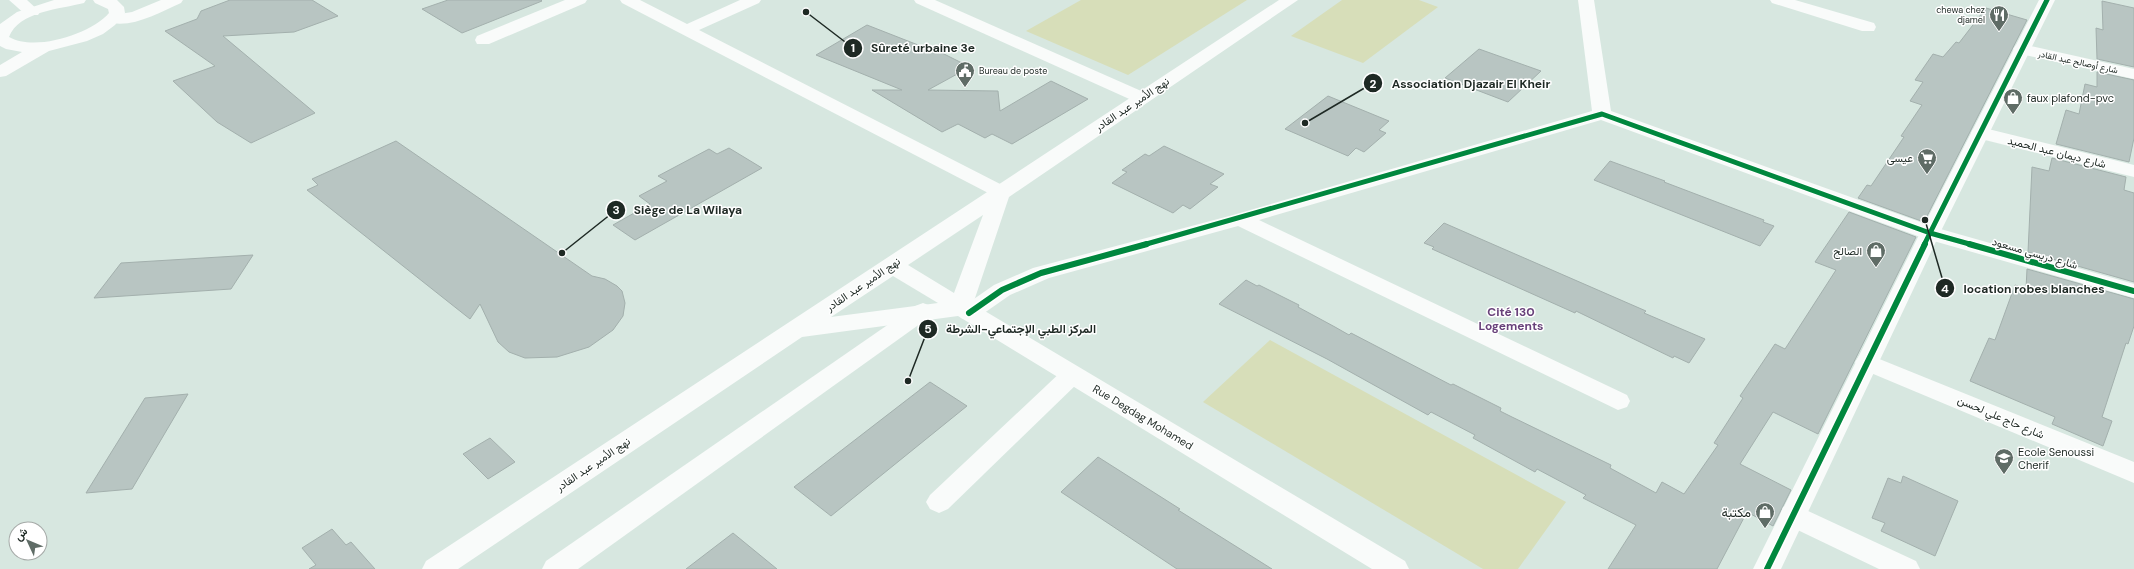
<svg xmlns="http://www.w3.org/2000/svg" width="2134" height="569" viewBox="0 0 2134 569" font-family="'DM Sans',Vazirmatn,sans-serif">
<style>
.green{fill:#d7deb9}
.building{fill:#b8c5c2;stroke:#a3b0ad}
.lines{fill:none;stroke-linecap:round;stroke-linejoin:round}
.street{fill:#f9fbfa;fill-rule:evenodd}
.secondary{fill:#f9fbfa;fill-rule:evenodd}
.primary{fill:#f9fbfa;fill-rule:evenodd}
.cycleway-far1-casing{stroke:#fff;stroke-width:7}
.cycleway-casing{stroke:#fff;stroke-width:9}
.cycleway-far1{stroke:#00873e;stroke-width:5}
.cycleway{stroke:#00873e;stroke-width:6}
.labels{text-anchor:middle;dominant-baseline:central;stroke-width:3;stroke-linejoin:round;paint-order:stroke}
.far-poi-label{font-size:9px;fill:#1e2924;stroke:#fff;text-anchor:end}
.far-street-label{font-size:9px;fill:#1e2924;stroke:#fff}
.poi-label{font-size:11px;fill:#1e2924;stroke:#fff;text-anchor:start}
.street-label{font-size:11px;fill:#1e2924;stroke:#fff}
.neighbourhood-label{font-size:12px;font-weight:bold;fill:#68417a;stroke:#fff}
.near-poi-label{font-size:13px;fill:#1e2924;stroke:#fff;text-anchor:end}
.leader{fill:none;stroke:#1e2924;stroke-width:1.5}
.callout-dot{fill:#1e2924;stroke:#fff;stroke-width:1.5}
.mark-label{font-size:12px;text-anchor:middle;font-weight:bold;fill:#fff}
.callout-label{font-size:12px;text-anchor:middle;font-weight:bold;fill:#1e2924;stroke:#fff;stroke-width:3;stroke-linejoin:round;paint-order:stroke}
</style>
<rect width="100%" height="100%" fill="#d7e7e0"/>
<g class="green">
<path d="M1081,0H1247L1128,75L1026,31Z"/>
<path d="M1342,0H1419L1438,7L1363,63L1291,36Z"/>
<path d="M1270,340L1566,502L1518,569H1483L1203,402Z"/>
</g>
<g class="building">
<path d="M230,0H312L338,16L294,32L223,36L315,113L251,143L217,122L173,81L215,66L165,31L197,19L201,11Z"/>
<path d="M448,0H541L542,1L462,33L422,9Z"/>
<path d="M2102,1L2134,8V67L2097,59L2096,28L2103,30Z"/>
<path d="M1986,8L2027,20L1924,222L1858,198L1867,185L1871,186L1904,137L1901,136L1922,105L1910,101L1923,82L1915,80L1933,54L1943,57L1956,42L1959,43Z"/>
<path d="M867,25L936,52L938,51L970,67L928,90L998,91L1000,111L1051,81L1088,99L1012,144L992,134L985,138L958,124L942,132L872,90H902L816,55Z"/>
<path d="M1479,49L1541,71L1508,102L1445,78Z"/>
<path d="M2097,72L2134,80V138L2129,162L2056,144L2066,110L2079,114L2085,84L2097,87Z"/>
<path d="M1328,96L1389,121L1379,130L1386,133L1364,152L1356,148L1348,156L1285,129Z"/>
<path d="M396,141L592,276L605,279L617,286L622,291L625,303L623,316L613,330L589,347L557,357L525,358L509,352L498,342L480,304L470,319L307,190L318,185L312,179Z"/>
<path d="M1164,146L1224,174L1210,184L1218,187L1190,209L1183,205L1173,213L1112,183L1127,172L1122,170L1145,154L1149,156Z"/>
<path d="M729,148L762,168L635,240L613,225L650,204L639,196L667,181L658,176L709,149L717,154Z"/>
<path d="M2052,158L2126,177L2124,190L2134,193V282L2028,252L2032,167L2049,171Z"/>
<path d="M1610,161L1665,181L1664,182L1764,220L1763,222L1774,226L1760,246L1594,180Z"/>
<path d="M1849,212L1916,237L1818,434L1773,412L1740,464L1791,490L1773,526L1747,512L1717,569H1608L1636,525L1583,498L1586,495L1537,469L1535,472L1473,438L1475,435L1431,412L1428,415L1327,359L1219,304L1246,280L1257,286L1259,285L1299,305L1298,307L1335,327L1349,335L1351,333L1451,385L1453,384L1501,408L1500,411L1512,417L1611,465L1610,468L1656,493L1662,482L1684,494L1718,445L1714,443L1743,398L1740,396L1775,344L1785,349L1836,270L1815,262Z"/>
<path d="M1444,223L1646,311L1644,313L1705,339L1689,363L1674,356L1673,358L1576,311L1575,313L1432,249L1434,247L1424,243Z"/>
<path d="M253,255L231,289L94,298L121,263Z"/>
<path d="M2027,269L2134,299V326L2128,344L2126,343L2102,417L2112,421L2103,446L2052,424L2055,417L1970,381L1989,338L1995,340L2015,285L2026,289Z"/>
<path d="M930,382L967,406L831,516L794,487Z"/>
<path d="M188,394L132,489L86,493L145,398Z"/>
<path d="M490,438L515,462L488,479L463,454Z"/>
<path d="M1098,457L1180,509L1178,510L1272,569H1177L1061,492Z"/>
<path d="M1903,476L1958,501L1935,556L1881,531L1885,523L1872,518L1888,478L1901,483Z"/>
<path d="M332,529L346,545L351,542L375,569H309L316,565L302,548Z"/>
<path d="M733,533L777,569H686Z"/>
</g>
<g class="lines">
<g class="street">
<path d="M161,0H183L181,3C158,13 132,29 107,22L105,19L107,16L132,12Z"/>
<path d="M565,0H587L585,3L489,44H477L475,40L477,36Z"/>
<path d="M620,0H640L687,24L740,0H761L759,3L699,30L1008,188L1011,192L1008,196L1001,198L994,196L622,3Z"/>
<path d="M914,0H935L1148,94L1151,98L1148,102L1142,103L1136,102L916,3Z"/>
<path d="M1578,0H1594L1611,111L1937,228L2134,284V298L1923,238L1601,120L1259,220L1627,395L1630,401L1627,407L1618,410L1238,226L1049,278L1010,295L977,318L969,321L961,318L958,313L961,308L994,285L1033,268L1233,215L1592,111Z"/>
<path d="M1770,0H1795L1874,23L1876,27L1874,31H1862L1772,3Z"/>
<path d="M2022,44L2134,69V79L2016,53L2013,49L2016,45Z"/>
<path d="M1980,127L2134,165V177L1973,137L1971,133L1973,129Z"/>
<path d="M923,303L931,306L934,311L931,316L578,569H542L546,561L915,306Z"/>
<path d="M1867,354L2134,462V483L1859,368L1855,362L1859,356Z"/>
<path d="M1072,366L1080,369L1084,375L1080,381L948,509L939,513L930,509L926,502L930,495L1064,369Z"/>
<path d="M1793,504L1916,561L1920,569H1879L1783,523L1780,515L1783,507Z"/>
</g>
<g class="secondary">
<path d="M9,0H27L40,12L38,15H26Z"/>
<path d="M1279,0H1298L1009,197L973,304L1405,561L1409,569H1372L958,316L802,337L458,569H422L426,561ZM983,215L954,293L908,265ZM893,276L938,303L831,317Z"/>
<path d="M2039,0H2055L1940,233L1781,569H1753L1920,233Z"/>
</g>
<path class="primary" d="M54,0H86L84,3C61,9 19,11 9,37C35,52 91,34 109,13L108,9L95,3L93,0H117L124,7L125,13L115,25L103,34L87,41L49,51L6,76L0,77V65L22,52L6,49L0,46V24L17,12Z"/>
<g class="cycleway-far1-casing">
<g id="cycleway-far1">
<path d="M1143,245L1602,114L1930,233L1973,245"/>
<path d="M1924,245L2047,0"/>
</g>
</g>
<g class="cycleway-casing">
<g id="cycleway">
<path d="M1969,244L2134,291"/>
<path d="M969,313L1002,290L1041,273L1147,244"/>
<path d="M1767,569L1925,244"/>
</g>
</g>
<use href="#cycleway-far1" class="cycleway-far1"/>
<use href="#cycleway" class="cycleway"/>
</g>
<defs>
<g id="restaurant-pin" transform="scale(1)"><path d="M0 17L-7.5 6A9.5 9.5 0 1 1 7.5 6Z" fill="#5f6c66" stroke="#fff"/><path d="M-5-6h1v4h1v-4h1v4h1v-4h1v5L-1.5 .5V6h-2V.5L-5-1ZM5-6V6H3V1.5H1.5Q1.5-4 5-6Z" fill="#fff"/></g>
<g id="civic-pin" transform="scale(1)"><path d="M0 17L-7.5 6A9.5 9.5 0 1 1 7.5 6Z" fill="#5f6c66" stroke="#fff"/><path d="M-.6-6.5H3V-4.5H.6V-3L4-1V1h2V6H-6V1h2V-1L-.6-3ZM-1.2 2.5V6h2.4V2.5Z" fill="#fff"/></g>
<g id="shop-pin" transform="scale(1)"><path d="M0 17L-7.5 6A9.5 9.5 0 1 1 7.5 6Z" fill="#5f6c66" stroke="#fff"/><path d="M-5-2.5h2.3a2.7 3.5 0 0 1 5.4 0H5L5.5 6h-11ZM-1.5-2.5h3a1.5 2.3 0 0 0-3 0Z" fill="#fff"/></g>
<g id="supermarket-pin" transform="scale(1)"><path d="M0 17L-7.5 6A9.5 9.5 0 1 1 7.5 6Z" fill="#5f6c66" stroke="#fff"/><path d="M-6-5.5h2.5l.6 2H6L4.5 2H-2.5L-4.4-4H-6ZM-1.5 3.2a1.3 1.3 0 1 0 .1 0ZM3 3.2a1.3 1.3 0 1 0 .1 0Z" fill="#fff"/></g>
<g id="school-pin" transform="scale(1)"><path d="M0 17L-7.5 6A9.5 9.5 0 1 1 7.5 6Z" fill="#5f6c66" stroke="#fff"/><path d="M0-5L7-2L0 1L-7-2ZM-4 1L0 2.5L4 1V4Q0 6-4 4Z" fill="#fff"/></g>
</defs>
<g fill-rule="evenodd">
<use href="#restaurant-pin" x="1999" y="15"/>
<use href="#civic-pin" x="965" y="71"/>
<use href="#shop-pin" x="2013" y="98"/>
<use href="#supermarket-pin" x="1927" y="158"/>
<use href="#shop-pin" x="1876" y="251"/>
<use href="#school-pin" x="2004" y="458"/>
<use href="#shop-pin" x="1765" y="512"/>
</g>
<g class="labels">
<g class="far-poi-label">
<text x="1985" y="10">chewa chez<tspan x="1985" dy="10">djamel</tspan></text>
<text x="979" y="71" text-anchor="start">Bureau de poste</text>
</g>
<g class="far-street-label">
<text transform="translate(2078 62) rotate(12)">شارع أوصالح عبد القادر</text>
</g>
<g class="poi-label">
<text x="2027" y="98">faux plafond-pvc</text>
<text x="1913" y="158" text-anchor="end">عيسى</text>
<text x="1862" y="251" text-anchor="end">الصالح</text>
<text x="2018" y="452">Ecole Senoussi<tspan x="2018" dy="13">Cherif</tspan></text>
</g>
<g class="street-label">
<text transform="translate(1132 104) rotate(-34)">نهج الأمير عبد القادر</text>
<text transform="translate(2057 152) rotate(14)">شارع ديمان عبد الحميد</text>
<text transform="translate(2035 253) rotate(16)">شارع دريسي مسعود</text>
<text transform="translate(863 284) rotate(-34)">نهج الأمير عبد القادر</text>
<text transform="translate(1143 417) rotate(31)">Rue Degdag Mohamed</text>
<text transform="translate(2001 417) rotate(23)">شارع حاج علي لحسن</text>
<text transform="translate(593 464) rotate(-34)">نهج الأمير عبد القادر</text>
</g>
<g class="neighbourhood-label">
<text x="1511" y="312">Cité 130<tspan x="1511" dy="14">Logements</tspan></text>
</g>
<g class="near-poi-label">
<text x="1751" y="512">مكتبة</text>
</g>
</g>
<path class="leader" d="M806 12L853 48M1305 123L1373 83M562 253L616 210M1925 220L1945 288M908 381L928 329"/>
<g class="callout-dot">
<circle cx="806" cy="12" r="4"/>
<circle cx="1305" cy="123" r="4"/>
<circle cx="562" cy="253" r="4"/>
<circle cx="1925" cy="220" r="4"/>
<circle cx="908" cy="381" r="4"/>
<circle cx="853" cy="48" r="10"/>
<circle cx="1373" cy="83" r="10"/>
<circle cx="616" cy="210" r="10"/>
<circle cx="1945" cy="288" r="10"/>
<circle cx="928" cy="329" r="10"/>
</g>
<g class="mark-label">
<text x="853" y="52">1</text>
<text x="1373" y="88">2</text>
<text x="616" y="214">3</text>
<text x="1945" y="293">4</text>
<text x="928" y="333">5</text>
</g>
<g class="callout-label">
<text x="923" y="52">Sûreté urbaine 3e</text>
<text x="1471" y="88">Association Djazair El Kheir</text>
<text x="688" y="214">Siège de La Wilaya</text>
<text x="2034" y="293">location robes blanches</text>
<text x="1021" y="333">المركز الطبي الإجتماعي-الشرطة</text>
</g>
<g transform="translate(28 541) rotate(314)"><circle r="19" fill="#ffffff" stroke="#a5a9a7"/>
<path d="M0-3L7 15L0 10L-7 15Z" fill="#5f6c66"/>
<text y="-6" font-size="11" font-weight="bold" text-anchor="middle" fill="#1e2924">ش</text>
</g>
</svg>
